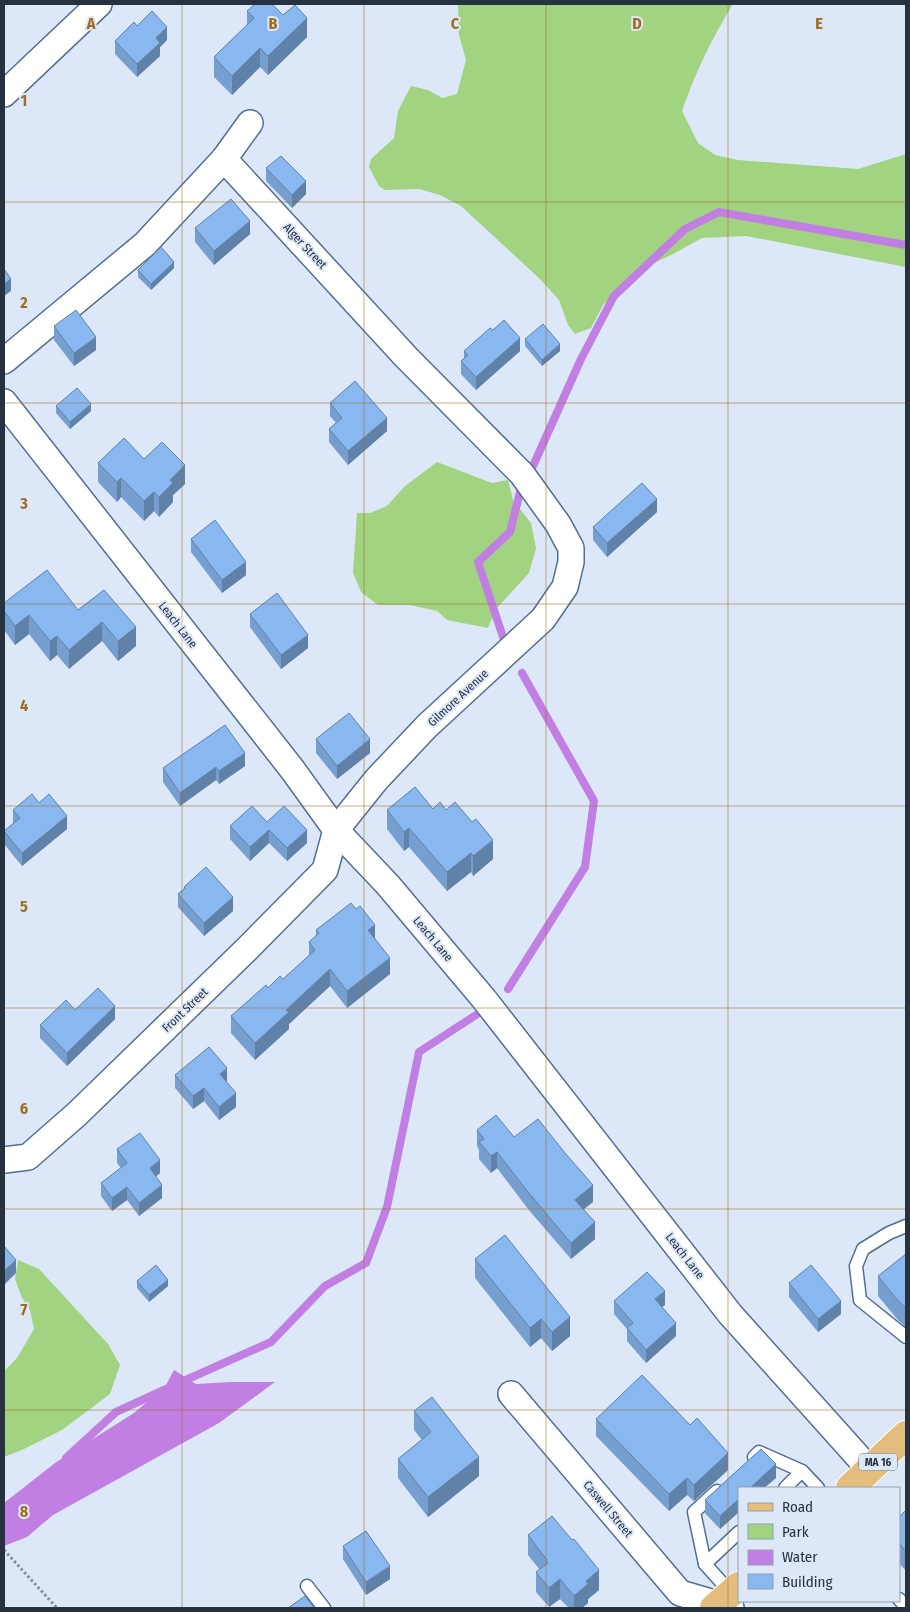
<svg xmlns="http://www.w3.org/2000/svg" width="910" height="1612" viewBox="0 0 910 1612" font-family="'Fira Sans Condensed',sans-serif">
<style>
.green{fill:#a1d380}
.water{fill:#c17ee3}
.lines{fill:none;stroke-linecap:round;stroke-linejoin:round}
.stream{stroke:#c17ee3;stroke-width:8}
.service-casing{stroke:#536f90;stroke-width:15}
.minor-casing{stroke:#536f90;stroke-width:28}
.primary-casing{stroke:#fff;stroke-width:30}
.path{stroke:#838f9e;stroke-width:3;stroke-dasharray:2.5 2.5;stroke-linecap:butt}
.service{stroke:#fff;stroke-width:12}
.minor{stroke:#fff;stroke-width:25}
.primary{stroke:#e4bc7b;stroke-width:28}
.wall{fill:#769ece}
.shaded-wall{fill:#6081a8}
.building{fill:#89b8f0;stroke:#6081a8}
.grid{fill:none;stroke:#9f6e22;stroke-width:1;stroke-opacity:0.55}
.labels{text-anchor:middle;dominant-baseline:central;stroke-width:4;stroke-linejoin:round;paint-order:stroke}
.shield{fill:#dce8f8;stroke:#5d6977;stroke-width:1}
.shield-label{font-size:11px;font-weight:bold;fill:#263240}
.street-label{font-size:12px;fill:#263240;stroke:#dce8f8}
.grid-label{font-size:16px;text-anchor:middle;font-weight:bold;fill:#9f6e22;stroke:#dce8f8;stroke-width:4;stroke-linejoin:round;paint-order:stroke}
</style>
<rect width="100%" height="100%" fill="#dce8f8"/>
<g class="green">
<path d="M458,4H733C712,38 695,73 682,111L698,143L715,155L738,160L858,169L906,154V267L746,236L702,238L673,254L633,273L603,305L591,328L575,334L568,325L559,300L540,279L461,206L440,195L419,189L385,190L379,186L369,167L371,159L394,138L398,111L411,86L428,90L442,98L457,94L466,60L459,35Z"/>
<path d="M437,462L492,483L508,480L513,500L531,523L536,548L529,573L496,609L488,628L447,620L437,611L410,605H378L361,592L353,573L357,513H370L387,506L404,487Z"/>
<path d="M18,1260L39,1269L108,1344L120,1365L110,1394L62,1430L24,1449L4,1457V1371L17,1358L34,1329L30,1310L22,1298L15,1279Z"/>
</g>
<path class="water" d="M174,1370L196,1384L231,1382H275L219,1423L53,1515L27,1537L4,1546V1503L55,1463L134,1413L165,1387Z"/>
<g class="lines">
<g class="stream">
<path d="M533,466L581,359L614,296L685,229L719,212L906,245"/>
<path d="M504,640L478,562L510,532L520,492"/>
<path d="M508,989L585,867L594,801L522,673"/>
<path d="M179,1383L271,1342L325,1286L366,1263L387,1207L419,1052L476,1015"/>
<path d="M66,1458L116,1412L166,1389"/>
</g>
<g class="service-casing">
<g id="service">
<path d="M906,1226L889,1233L863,1249L856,1266L860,1300L906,1337"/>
<path d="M754,1457L759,1452L802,1471"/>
<path d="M785,1488L802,1471L818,1488"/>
<path d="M705,1564L694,1512L717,1491"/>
<path d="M307,1586L324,1608"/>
<path d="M731,1593L705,1564L739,1532"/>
<path d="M899,1599L906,1607"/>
</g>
</g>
<g class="minor-casing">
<g id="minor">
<path d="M4,94L99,4"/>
<path d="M4,361L145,244L224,159L250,123"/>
<path d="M4,402L292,769L336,830L388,885L484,999L730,1314L870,1470"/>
<path d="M4,1160L28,1157L77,1114L247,949L325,870L336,830L376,780L427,726L543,619L565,587L571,562V548L558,524L522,474L406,357L224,159"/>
<path d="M511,1394L680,1593L731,1608"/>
</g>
</g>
<g class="primary-casing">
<g id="primary">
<path d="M850,1488L906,1435"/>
<path d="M714,1608L739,1586"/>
</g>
</g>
<path class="path" d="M4,1550L57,1608"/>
<use href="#service" class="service"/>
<use href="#minor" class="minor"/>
<use href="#primary" class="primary"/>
</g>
<g class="wall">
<path d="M247,11L283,15L307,37L268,75L260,67L232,95L214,77V57L247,25Z"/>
<path d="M137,26L167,40L160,47V56L137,77L115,54V41Z"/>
<path d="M266,168L306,194L292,208L266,181Z"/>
<path d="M195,228L250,234L214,265L195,242Z"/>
<path d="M174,268L151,290L138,277V270Z"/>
<path d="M54,326L96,350L74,366L54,340Z"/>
<path d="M525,339L560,351L542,366L525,346Z"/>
<path d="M464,351H520L476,390L461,374V361L464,358Z"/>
<path d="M330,403L387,431L348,465L329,442V429L336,423L330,416Z"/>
<path d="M56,406L91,411L70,429L56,413Z"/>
<path d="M144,459L185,484L173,495V502L159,517L154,511L144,521L121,497L117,502L98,482V463Z"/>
<path d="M657,512L607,557L593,540V527Z"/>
<path d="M191,539L246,575L222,593L191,552Z"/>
<path d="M104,590L136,646L118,661L102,641L69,669L57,655L50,661L29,634L15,645L4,630V603L78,610Z"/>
<path d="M250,614L308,648L281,669L250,627Z"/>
<path d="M316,739L370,753L337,779L316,753Z"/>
<path d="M245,766L219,784L216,780L180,806L163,782V768Z"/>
<path d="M39,803L67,829L22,866L4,844V831L14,824L13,823V810Z"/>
<path d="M433,809L446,810L493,859L473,876L471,872L447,891L409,847L404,851L387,829V810Z"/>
<path d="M267,822L307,843L287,861L269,843L250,861L230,839V826Z"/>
<path d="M184,887L233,911L204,936L178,907V894L184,889Z"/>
<path d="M316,930L375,938L390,974L347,1008L330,986L289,1024V1029L255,1060L231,1033V1016L268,988L283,979L309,956V942L316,936Z"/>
<path d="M75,1010L115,1019L67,1066L40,1038V1025Z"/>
<path d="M175,1075L227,1082H226L236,1107L219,1120L204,1101L193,1109L175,1088Z"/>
<path d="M477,1130L514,1137L593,1202L584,1209L595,1239L571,1259L528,1209L497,1168L491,1173L479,1159V1150L477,1146Z"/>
<path d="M117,1149L160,1173L156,1176L162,1198L139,1216L127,1200L112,1211L101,1196V1183L121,1168L117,1163Z"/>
<path d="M906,1254V1327L898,1320L878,1296V1276Z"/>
<path d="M475,1259L570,1336L552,1351L541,1338L530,1347L475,1278Z"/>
<path d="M137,1281L168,1286L149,1302L137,1288Z"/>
<path d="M789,1283L841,1314L818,1332L789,1297Z"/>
<path d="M614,1301L665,1305L662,1307L676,1336L646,1363L627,1341V1329L614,1314Z"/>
<path d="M414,1411L479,1476L428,1517L398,1478V1459L422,1440L414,1430Z"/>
<path d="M596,1419L728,1470L694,1501L687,1495L669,1511L596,1436Z"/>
<path d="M761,1449L776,1464V1478L764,1488H739V1512L720,1529L705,1513V1500Z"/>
<path d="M906,1511V1571L899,1563V1517Z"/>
<path d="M528,1535L599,1590L588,1599V1603L582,1608H569L560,1599L549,1607L536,1592V1572L540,1570L528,1555Z"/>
<path d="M343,1546L390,1579L366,1595L343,1559Z"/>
</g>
<g class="shaded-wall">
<path d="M307,18V37L268,75V56Z"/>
<path d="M167,27V40L160,47V56L137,77V64L156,38Z"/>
<path d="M260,48V67L232,95V76Z"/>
<path d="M306,181V194L292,208V195Z"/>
<path d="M250,221V234L214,265V251Z"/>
<path d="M174,262V268L151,290V284Z"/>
<path d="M11,279V291L4,296V284Z"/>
<path d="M96,337V350L74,366V353Z"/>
<path d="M520,338V351L476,390V377Z"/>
<path d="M560,344V351L542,366V360Z"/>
<path d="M91,404V411L70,429V422Z"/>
<path d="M387,418V431L348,465V451Z"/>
<path d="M185,465V484L173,495V502L159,517V497L170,480Z"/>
<path d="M121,478V497L117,502V482Z"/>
<path d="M154,492V511L144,521V501Z"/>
<path d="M657,499V512L607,557V543Z"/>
<path d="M246,562V575L222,593V580Z"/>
<path d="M29,615V634L15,645V626Z"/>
<path d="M102,622V641L69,669V650Z"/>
<path d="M136,627V646L118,661V641Z"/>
<path d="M308,635V648L281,669V655Z"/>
<path d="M57,636V655L50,661V641Z"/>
<path d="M370,739V753L337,779V766Z"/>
<path d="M245,753V766L219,784V771Z"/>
<path d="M216,767V780L180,806V793Z"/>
<path d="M67,816V829L22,866V853Z"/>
<path d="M409,828V847L404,851V832Z"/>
<path d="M269,830V843L250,861V847Z"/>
<path d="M307,830V843L287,861V848Z"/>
<path d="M493,840V859L473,876V856Z"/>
<path d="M471,853V872L447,891V872Z"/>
<path d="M233,897V911L204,936V923Z"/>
<path d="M375,925V942L368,930Z"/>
<path d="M390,958V974L347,1008V991Z"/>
<path d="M330,969V986L289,1024V1029L255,1060V1043L286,1010Z"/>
<path d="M115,1006V1019L67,1066V1053Z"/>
<path d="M227,1068V1082L220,1088V1074Z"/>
<path d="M204,1088V1101L193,1109V1096Z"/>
<path d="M236,1093V1107L219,1120V1107Z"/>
<path d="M497,1152V1168L491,1173V1156Z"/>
<path d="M160,1160V1173L150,1181V1168Z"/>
<path d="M162,1185V1198L139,1216V1203Z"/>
<path d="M593,1185V1202L575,1216V1200Z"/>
<path d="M127,1187V1200L112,1211V1198Z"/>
<path d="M595,1222V1239L571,1259V1243Z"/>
<path d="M16,1260V1273L4,1285V1271Z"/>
<path d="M168,1280V1286L149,1302V1295Z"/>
<path d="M665,1291V1305L655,1312V1299Z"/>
<path d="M841,1301V1314L818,1332V1319Z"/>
<path d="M570,1317V1336L552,1351V1332Z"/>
<path d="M541,1319V1338L530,1347V1328Z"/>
<path d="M676,1323V1336L646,1363V1350Z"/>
<path d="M728,1453V1470L694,1501V1485Z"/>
<path d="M479,1457V1476L428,1517V1497Z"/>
<path d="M776,1464V1478L764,1488H750Z"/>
<path d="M687,1478V1495L669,1511V1494Z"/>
<path d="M739,1499V1512L720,1529V1516Z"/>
<path d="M390,1566V1579L366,1595V1582Z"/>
<path d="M599,1570V1590L588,1599V1603L582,1608H574V1596L586,1581Z"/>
<path d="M560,1579V1599L549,1607V1588Z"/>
</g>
<g class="building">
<path d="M255,4H272L283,15L295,5L307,18L268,56L260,48L232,76L214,57L254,18L247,11Z"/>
<path d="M152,11L167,27L156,38L160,43L137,64L115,41L134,22L137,26Z"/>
<path d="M281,156L306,181L292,195L266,168Z"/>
<path d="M231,199L250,221L214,251L195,228Z"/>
<path d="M161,247L174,262L151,284L138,270Z"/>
<path d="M4,269L11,279L4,284Z"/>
<path d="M76,310L96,337L74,353L54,326Z"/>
<path d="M504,320L520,338L476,377L461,361L468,355L464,351L490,328L493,330Z"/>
<path d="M543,324L560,344L542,360L525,339Z"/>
<path d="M355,381L387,418L348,451L329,429L342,418L330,403Z"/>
<path d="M77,388L91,404L70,422L56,406Z"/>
<path d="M124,438L144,459L162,442L185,465L170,480L173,483L159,497L154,492L144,501L121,478L117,482L98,463Z"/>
<path d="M642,483L657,499L607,543L593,527Z"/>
<path d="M215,520L246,562L222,580L191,539Z"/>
<path d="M47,570L78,610L104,590L136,627L118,641L102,622L69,650L57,636L50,641L29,615L15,626L4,611V603Z"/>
<path d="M277,593L308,635L281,655L250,614Z"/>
<path d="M349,713L370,739L337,766L316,739Z"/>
<path d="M225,725L245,753L219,771L216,767L180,793L163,768Z"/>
<path d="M415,787L433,809L440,802L446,810L455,802L472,822L476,819L493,840L473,856L471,853L447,872L409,828L404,832L387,810Z"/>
<path d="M32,794L39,803L49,794L67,816L22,853L4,831L20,818L13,810Z"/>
<path d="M252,806L267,822L284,806L307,830L287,848L269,830L250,847L230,826Z"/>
<path d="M206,867L233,897L204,923L178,894L185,888L184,887Z"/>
<path d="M351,903L356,909L360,906L375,925L368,930L390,958L347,991L330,969L286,1010L289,1012L255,1043L231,1016L266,985L268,988L280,976L283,979L315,950L309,942L319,933L316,930Z"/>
<path d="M98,988L115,1006L67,1053L40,1025L66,1000L75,1010Z"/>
<path d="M209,1047L227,1068L220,1074L236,1093L219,1107L204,1088L193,1096L175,1075Z"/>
<path d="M496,1115L514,1137L538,1119L565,1153L593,1185L575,1200L595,1222L571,1243L528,1192L497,1152L491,1156L479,1142L484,1139L477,1130Z"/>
<path d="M140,1133L160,1160L150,1168L162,1185L139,1203L127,1187L112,1198L101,1183L127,1163L117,1149Z"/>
<path d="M505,1235L570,1317L552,1332L541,1319L530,1328L475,1259Z"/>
<path d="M4,1246L16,1260L4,1271Z"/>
<path d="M906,1254V1308L898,1301L878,1276Z"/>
<path d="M156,1265L168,1280L149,1295L137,1281Z"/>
<path d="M811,1265L841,1301L818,1319L789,1283Z"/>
<path d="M647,1272L665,1291L655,1299L676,1323L646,1350L627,1328L633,1323L614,1301Z"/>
<path d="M642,1375L690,1425L697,1418L728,1453L694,1485L687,1478L669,1494L596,1419Z"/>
<path d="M432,1397L479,1457L428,1497L398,1459L431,1432L414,1411Z"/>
<path d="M761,1449L776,1464L750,1488H739V1499L720,1516L705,1500Z"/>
<path d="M906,1510V1552L899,1543V1517Z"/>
<path d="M552,1516L572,1540L574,1539L599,1570L586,1581L588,1584L574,1596L560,1579L549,1588L536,1572L548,1563L546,1561L547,1560L528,1535Z"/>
<path d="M366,1531L390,1566L366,1582L343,1546Z"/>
<path d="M305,1596L314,1608H288Z"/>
</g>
<path class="grid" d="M182,4V1608M364,4V1608M546,4V1608M728,4V1608M4,202H906M4,403H906M4,604H906M4,806H906M4,1008H906M4,1209H906M4,1410H906"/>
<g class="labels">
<rect class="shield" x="859" y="1453.5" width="38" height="17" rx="4"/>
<g class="shield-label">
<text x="878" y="1462">MA 16</text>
</g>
<g class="street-label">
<text transform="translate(305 246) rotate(47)">Alger Street</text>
<text transform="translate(178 625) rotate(52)">Leach Lane</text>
<text transform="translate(458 698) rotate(-43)">Gilmore Avenue</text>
<text transform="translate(433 939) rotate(50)">Leach Lane</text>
<text transform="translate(185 1010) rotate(-44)">Front Street</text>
<text transform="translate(685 1256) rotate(52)">Leach Lane</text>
<text transform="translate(608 1509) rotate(50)">Caswell Street</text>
</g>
</g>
<g class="grid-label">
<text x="91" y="29">A</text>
<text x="273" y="29">B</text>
<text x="455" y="29">C</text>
<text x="637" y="29">D</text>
<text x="819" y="29">E</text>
<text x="24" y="106">1</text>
<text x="24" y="308">2</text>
<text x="24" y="509">3</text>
<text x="24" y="711">4</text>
<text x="24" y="912">5</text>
<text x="24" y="1114">6</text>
<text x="24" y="1315">7</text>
<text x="24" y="1517">8</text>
</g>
<rect width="910" height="1612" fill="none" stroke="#263240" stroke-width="10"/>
<rect x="738" y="1487" width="162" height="115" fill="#dce8f8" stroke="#939fae"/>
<rect x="748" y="1503" width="25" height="8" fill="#e4bc7b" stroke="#939fae"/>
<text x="782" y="1512" font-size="15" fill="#263240">Road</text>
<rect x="748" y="1524" width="25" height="15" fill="#a1d380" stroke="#939fae"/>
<text x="782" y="1537" font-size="15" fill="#263240">Park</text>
<rect x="748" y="1550" width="25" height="15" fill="#c17ee3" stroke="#939fae"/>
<text x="782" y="1562" font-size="15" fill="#263240">Water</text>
<rect x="748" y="1574" width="25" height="15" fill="#89b8f0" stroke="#939fae"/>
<text x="782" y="1587" font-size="15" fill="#263240">Building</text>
</svg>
